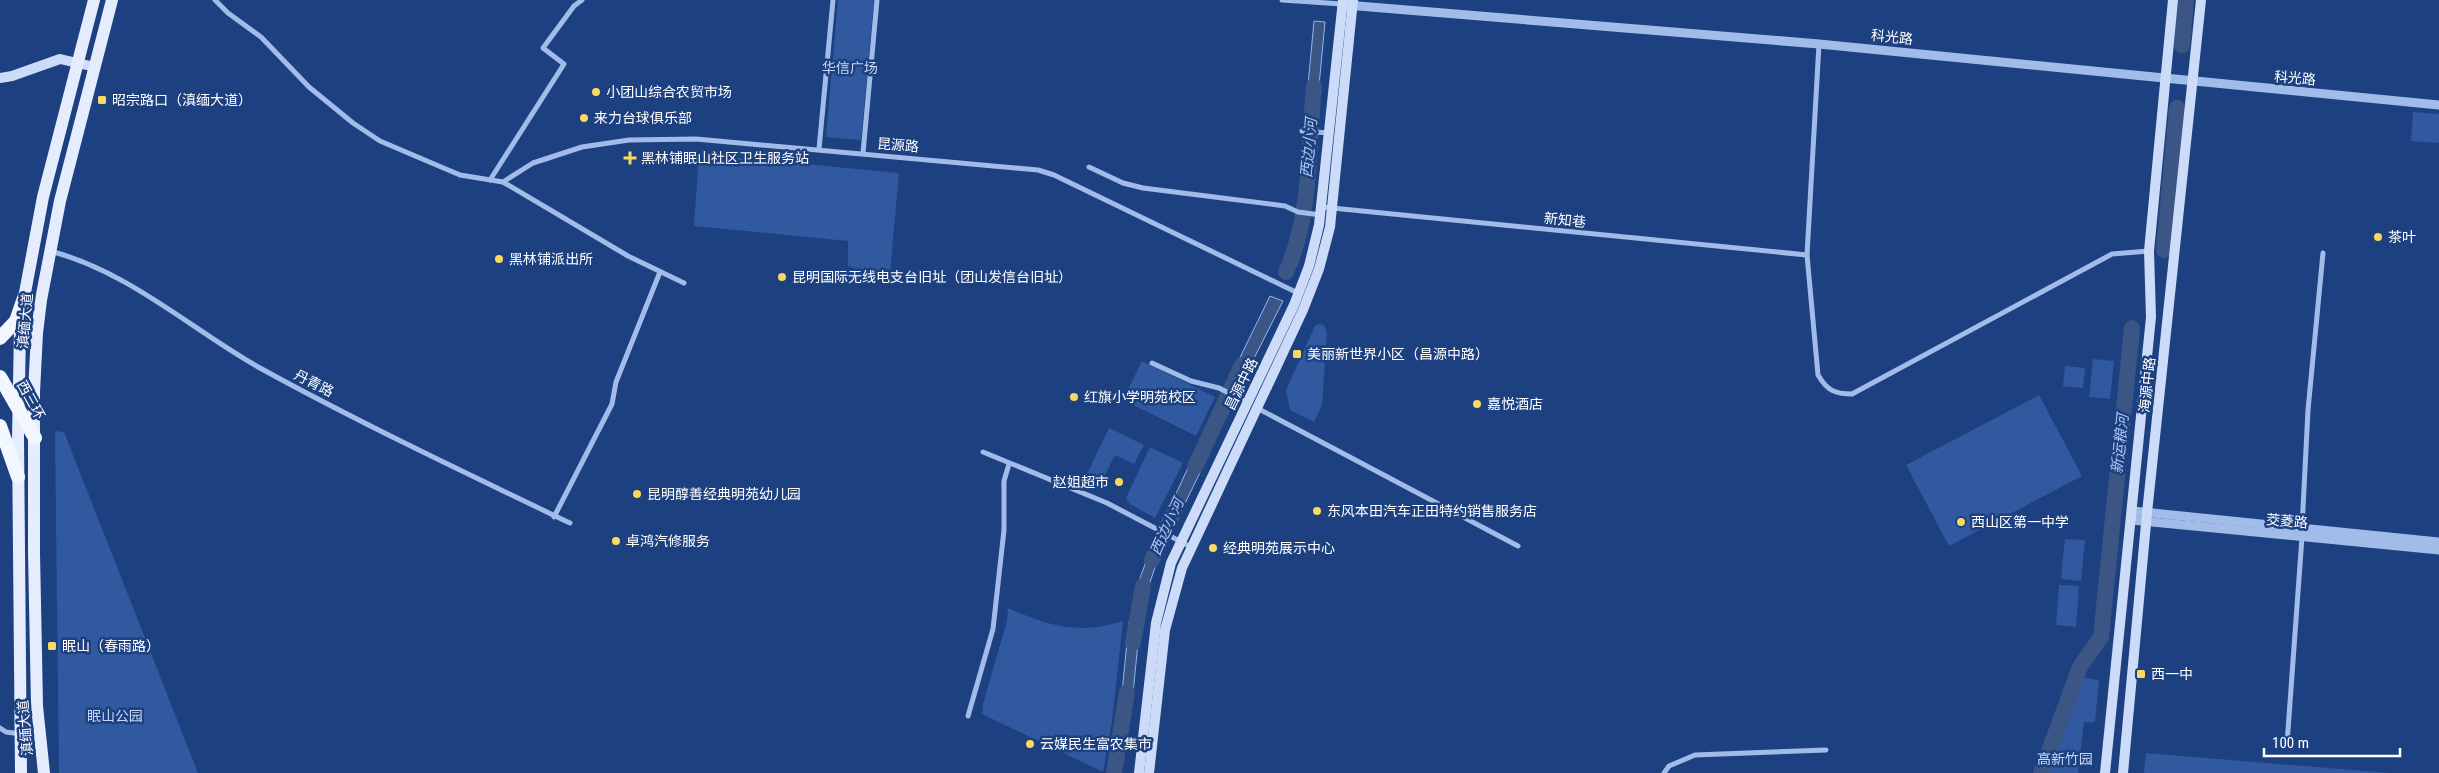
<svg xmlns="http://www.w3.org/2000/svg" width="2439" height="773" viewBox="0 0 2439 773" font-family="'Roboto Condensed','Noto Sans SC',sans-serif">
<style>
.green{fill:#30599f}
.water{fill:#3b5585;stroke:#94b5eb}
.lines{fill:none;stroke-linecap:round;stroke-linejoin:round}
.river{stroke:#3b5585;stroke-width:16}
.minor{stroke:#a1bce9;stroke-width:5}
.tertiary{stroke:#a1bce9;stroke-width:9}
.secondary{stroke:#ccdbf7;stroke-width:10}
.primary{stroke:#e4ecfe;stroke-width:12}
.trunk{stroke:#f2f6fe;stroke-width:14}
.poi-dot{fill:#f9d95f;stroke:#1d4080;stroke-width:2}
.labels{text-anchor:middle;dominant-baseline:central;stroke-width:5;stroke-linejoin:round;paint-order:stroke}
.street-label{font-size:14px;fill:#fff;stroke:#1d4080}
.park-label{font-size:14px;fill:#c5d8f7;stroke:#1d4080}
.poi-label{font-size:14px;fill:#fff;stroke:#1d4080;text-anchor:start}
.water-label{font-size:15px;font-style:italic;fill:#acc6f1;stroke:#1d4080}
</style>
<rect width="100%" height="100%" fill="#1d4080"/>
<g class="green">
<path d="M838,0H874L861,140L826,137Z"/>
<path d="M2413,112L2439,114V143L2411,141Z"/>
<path d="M699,154L899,173L889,284L848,266V241L694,226Z"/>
<path d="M1318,324L1324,325L1327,332L1322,405L1314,422L1290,410L1286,390L1315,326Z"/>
<path d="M2093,359L2114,361L2110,399L2089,397Z"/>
<path d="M1142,361L1215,397L1196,436L1123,400Z"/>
<path d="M2065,366L2085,368L2083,388L2063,386Z"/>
<path d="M2039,395L2082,476L1949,546L1906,465Z"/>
<path d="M1109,428L1144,445L1134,464L1115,455L1104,477L1107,482L1104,487L1098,490L1090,484L1086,476Z"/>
<path d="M55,431L64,432L198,773H59Z"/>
<path d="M1150,447L1183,463L1155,518L1130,504L1126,498Z"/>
<path d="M2065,539L2085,540L2081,581L2061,579Z"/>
<path d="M2059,585L2079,586L2076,627L2056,625Z"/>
<path d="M1008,608C1049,626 1079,635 1123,621L1112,721L1103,772L982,714L983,704L1007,621Z"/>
<path d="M2080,677L2099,680L2095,722H2084L2078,773H2044Z"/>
<path d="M2146,753L2389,773H2144Z"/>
</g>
<g class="water">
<path d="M1314,21L1325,22L1317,107H1306Z"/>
<path d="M1305,143L1315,144L1309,207L1300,204Z"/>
<path d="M1296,218L1307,220L1291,274L1283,270Z"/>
<path d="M1270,296L1283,301L1239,388L1228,382Z"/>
<path d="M1221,395L1234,401L1214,441L1202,436Z"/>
<path d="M1198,446L1210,452L1173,528L1163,522Z"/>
<path d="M1155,537L1164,541L1148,588L1144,606H1133L1140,578Z"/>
<path d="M1129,622L1140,623L1131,713L1120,712Z"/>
<path d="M1116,728L1128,729L1120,773H1108Z"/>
</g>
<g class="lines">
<g class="river">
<path d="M2182,45L2186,0"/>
<path d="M2164,250L2177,108"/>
<path d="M1286,272C1312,215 1308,147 1314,86"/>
<path d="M1195,467L1242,365"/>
<path d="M1152,560L1177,505"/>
<path d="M1133,643L1143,586"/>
<path d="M1114,773L1127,692"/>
<path d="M2041,773L2080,667L2101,637L2132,328"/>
</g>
<g class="minor">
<path d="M215,0L228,13L261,37L309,87L353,123L380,141L460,175L503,182L628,256L684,283"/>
<path d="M1282,0L1342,4"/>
<path d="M1819,44L1807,255L1818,375C1827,390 1834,394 1852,394L2112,254L2149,251"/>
<path d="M1302,131L1329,133"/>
<path d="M819,149L833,0"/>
<path d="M863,153L877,0"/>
<path d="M1089,167L1123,183L1143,188L1285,206L1298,212L1321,215"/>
<path d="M490,180L564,64L543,48L574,6L582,0"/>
<path d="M503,182L533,163L582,147L629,140L696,139L1038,170L1054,175L1300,294"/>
<path d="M1322,207L1807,255"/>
<path d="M50,251C128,271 191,329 260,368C360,423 474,477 570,523"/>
<path d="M1152,363L1191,381L1219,388L1248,403"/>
<path d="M1255,407L1518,546"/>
<path d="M983,452L1107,503L1191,547"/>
<path d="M554,517L612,404L616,382L660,272"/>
<path d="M2302,528L2308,410L2323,253"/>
<path d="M968,716L993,629L1004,530V481L1009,464"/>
<path d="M0,728L6,732L21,734"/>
<path d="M2287,744L2302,537"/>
<path d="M1664,773L1669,766L1695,755L1826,750"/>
</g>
<g class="tertiary">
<path d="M1346,5L1819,44L2439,105"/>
<path d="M2133,511L2439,542"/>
<path d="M2132,520L2439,550"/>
</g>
<g class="secondary">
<path d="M0,78L12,76L60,59L95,67"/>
<path d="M1139,773L1156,623L1171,563L1294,305L1309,266L1319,225L1343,0"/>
<path d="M1149,773L1165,630L1182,568L1303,310L1319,269L1330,227L1353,0"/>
<path d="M2105,773L2151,317L2149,251L2173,0"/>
<path d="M2123,773L2147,513L2201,0"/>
</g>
<g class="primary">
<path d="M21,773L18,438L20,331L24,298L43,197L94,0"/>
<path d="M44,773L37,706L34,552V392L37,333L41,300L60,201L112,0"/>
</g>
<g class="trunk">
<path d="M0,338L16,321L24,298"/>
<path d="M0,377L35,438"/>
<path d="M0,426L18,477"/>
</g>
</g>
<g class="poi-dot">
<circle cx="596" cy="92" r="5"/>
<rect x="97" y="95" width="10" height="10" rx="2.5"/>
<circle cx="584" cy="118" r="5"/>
<path d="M627.5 150.5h5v5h5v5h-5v5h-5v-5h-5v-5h5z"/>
<circle cx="2378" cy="237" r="5"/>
<circle cx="499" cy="259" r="5"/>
<circle cx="782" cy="277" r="5"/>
<rect x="1292" y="349" width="10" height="10" rx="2.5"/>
<circle cx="1074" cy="397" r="5"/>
<circle cx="1477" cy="404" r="5"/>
<circle cx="1119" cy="482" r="5"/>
<circle cx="637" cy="494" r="5"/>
<circle cx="1317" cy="511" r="5"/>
<circle cx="1961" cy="522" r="5"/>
<circle cx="616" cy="541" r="5"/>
<circle cx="1213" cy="548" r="5"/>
<rect x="47" y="641" width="10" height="10" rx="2.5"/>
<rect x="2136" y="669" width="10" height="10" rx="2.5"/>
<circle cx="1030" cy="744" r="5"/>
</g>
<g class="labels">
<g class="street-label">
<text transform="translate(1892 37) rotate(6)">科光路</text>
<text transform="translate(2295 78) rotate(5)">科光路</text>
<text transform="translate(898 145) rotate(5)">昆源路</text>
<text transform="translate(1565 220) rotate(6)">新知巷</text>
<text transform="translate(25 321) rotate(-85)">滇缅大道</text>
<text transform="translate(314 383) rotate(27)">丹青路</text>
<text transform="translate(1241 384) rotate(-64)">昌源中路</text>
<text transform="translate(2147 385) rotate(-84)">海源中路</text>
<text transform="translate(31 400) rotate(61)">西三环</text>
<text transform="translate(2287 521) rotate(5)">茭菱路</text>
<text transform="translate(25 728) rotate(-95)">滇缅大道</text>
</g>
<g class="park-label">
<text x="850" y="68">华信广场</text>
<text x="115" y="716">眠山公园</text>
<text x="2065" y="759">高新竹园</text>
</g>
<g class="poi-label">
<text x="606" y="92">小团山综合农贸市场</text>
<text x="112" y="100">昭宗路口（滇缅大道）</text>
<text x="594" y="118">来力台球俱乐部</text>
<text x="641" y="158">黑林铺眠山社区卫生服务站</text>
<text x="2388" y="237">茶叶</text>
<text x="509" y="259">黑林铺派出所</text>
<text x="792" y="277">昆明国际无线电支台旧址（团山发信台旧址）</text>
<text x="1307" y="354">美丽新世界小区（昌源中路）</text>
<text x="1084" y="397">红旗小学明苑校区</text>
<text x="1487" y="404">嘉悦酒店</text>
<text x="1109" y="482" text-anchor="end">赵姐超市</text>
<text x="647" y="494">昆明醇善经典明苑幼儿园</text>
<text x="1327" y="511">东风本田汽车正田特约销售服务店</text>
<text x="1971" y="522">西山区第一中学</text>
<text x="626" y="541">卓鸿汽修服务</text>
<text x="1223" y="548">经典明苑展示中心</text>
<text x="62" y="646">眠山（春雨路）</text>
<text x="2151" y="674">西一中</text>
<text x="1040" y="744">云媒民生富农集市</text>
</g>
<g class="water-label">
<text transform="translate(1309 148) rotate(-85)">西边小河</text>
<text transform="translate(2120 444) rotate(-84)">新运粮河</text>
<text transform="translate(1167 527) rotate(-66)">西边小河</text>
</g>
</g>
<path d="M2264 748v8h136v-8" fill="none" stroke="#ffffff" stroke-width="2.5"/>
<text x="2272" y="748" font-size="15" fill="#ffffff" stroke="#1d4080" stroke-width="4" paint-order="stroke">100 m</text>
</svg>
